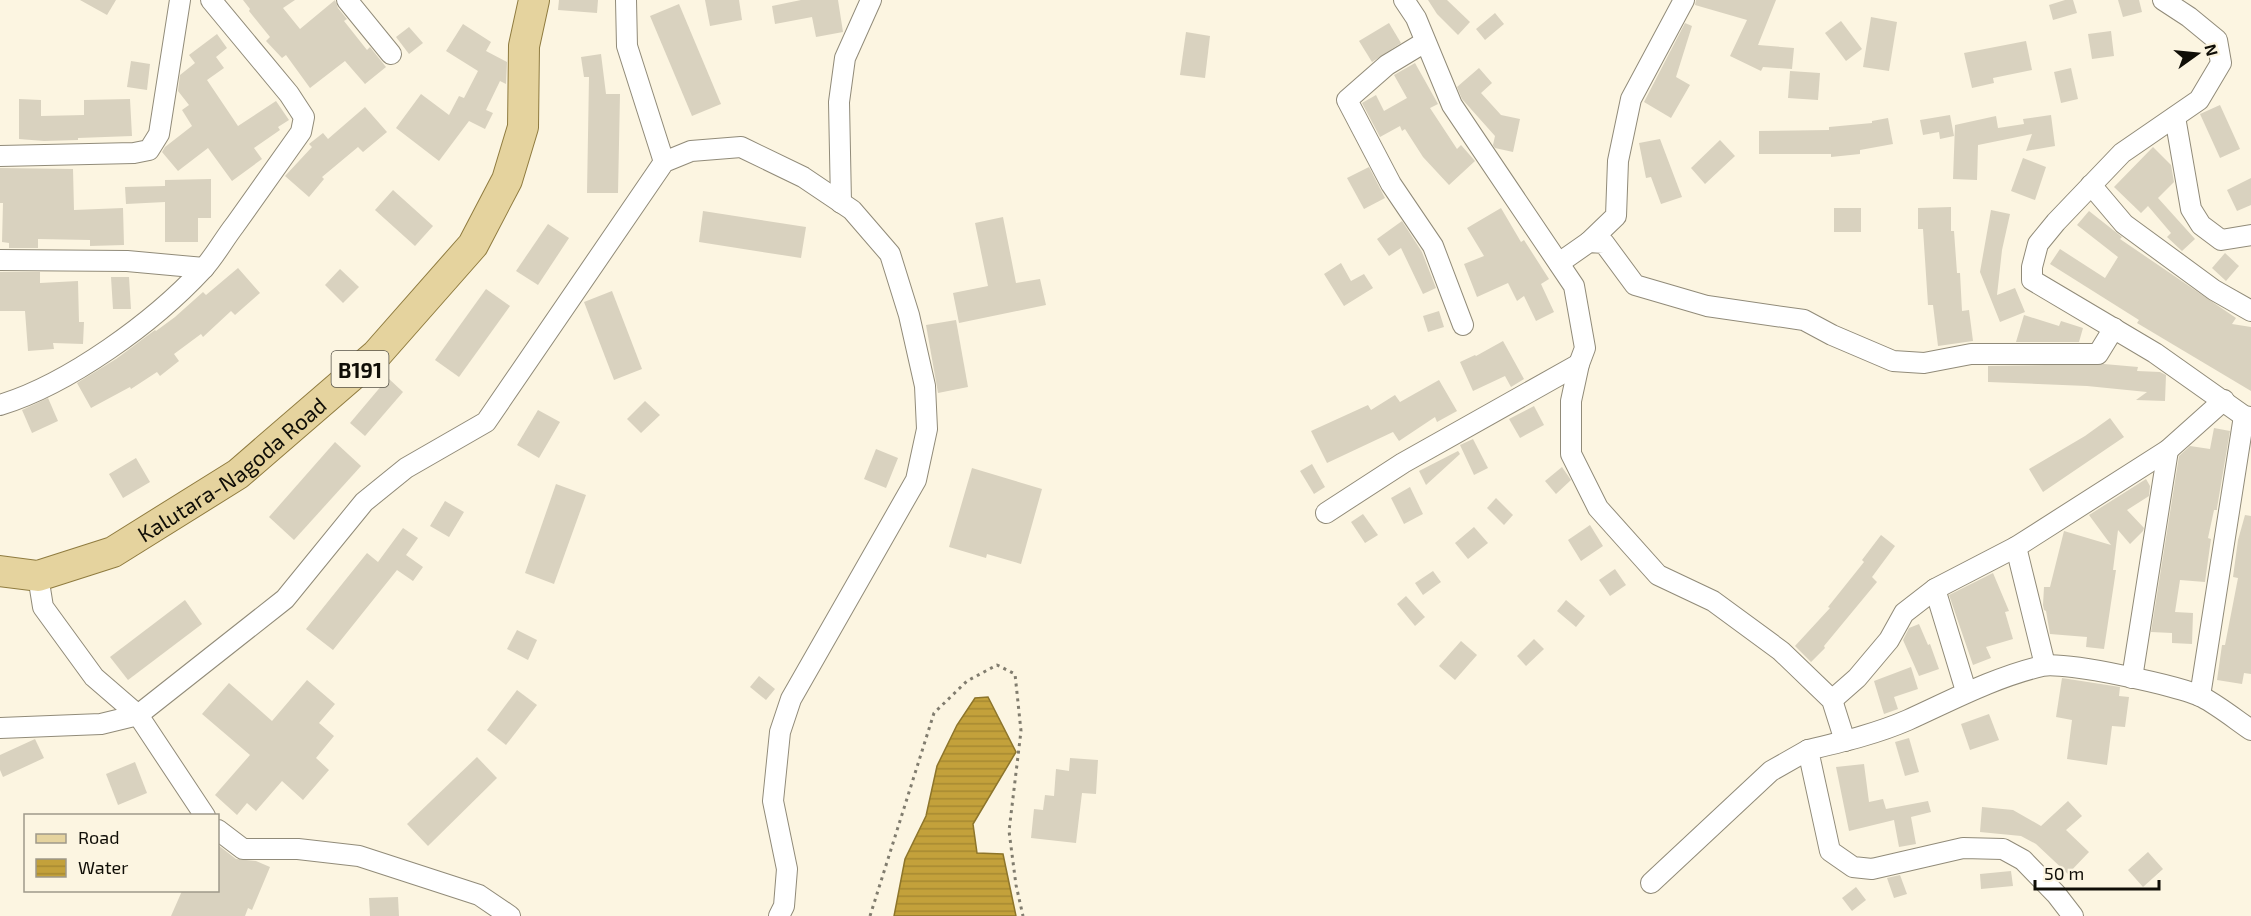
<svg xmlns="http://www.w3.org/2000/svg" width="2251" height="916" viewBox="0 0 2251 916" font-family="'Exo 2',sans-serif">
<style>
.water{fill:url(#water-rules);stroke:#8d752b;stroke-width:1.5}
.building{fill:#d9d2bf}
.lines{fill:none;stroke-linecap:round;stroke-linejoin:round}
.minor-casing{stroke:#918b79;stroke-width:22}
.primary-casing{stroke:#8f7b3f;stroke-width:32}
.path{stroke:#807c6e;stroke-width:3;stroke-dasharray:3 4.5;stroke-linecap:butt}
.minor{stroke:#fff;stroke-width:20}
.primary{stroke:#e5d39e;stroke-width:30}
.labels{text-anchor:middle;dominant-baseline:central;stroke-width:6;stroke-linejoin:round;paint-order:stroke}
.shield{fill:#fcf5e1;stroke:#575348;stroke-width:1.5}
.shield-label{font-size:21px;font-weight:bold;fill:#100e07}
.street-label{font-size:22px;fill:#100e07;stroke:#fcf5e1}
</style>
<defs>
<pattern id="water-rules" width="6" height="5" patternUnits="userSpaceOnUse" patternTransform="scale(1.5)"><rect width="6" height="5" fill="#c3a13b"/><path d="M0 2.5h6" fill="none" stroke="#a68932"/></pattern>
</defs>
<rect width="100%" height="100%" fill="#fcf5e1"/>
<path class="water" d="M988,697L1016,752L973,824L977,853L1003,854L1016,916H894L905,859L926,816L937,766L957,725L975,698Z"/>
<g class="building">
<path d="M80,0H116L107,15Z"/>
<path d="M243,0H295L283,8L300,29L335,0L338,8L347,19L344,21L367,50L370,47L386,67L365,84L345,61L310,88L286,55L282,58L266,41L270,37L249,11L250,9Z"/>
<path d="M559,0H598L597,13L558,10Z"/>
<path d="M705,0H739L742,20L710,26Z"/>
<path d="M801,0H838L843,32L816,37L812,17L775,24L772,6Z"/>
<path d="M1428,0H1447L1470,22L1458,35L1437,14Z"/>
<path d="M1696,0H1776L1758,45L1794,48L1792,69L1763,67L1761,71L1730,56L1747,20L1695,5Z"/>
<path d="M2065,0H2073L2077,13L2053,20L2049,5Z"/>
<path d="M2118,0H2139L2142,12L2123,17Z"/>
<path d="M679,4L721,104L692,116L650,16Z"/>
<path d="M1495,13L1504,24L1485,40L1476,29Z"/>
<path d="M1871,17L1897,22L1889,71L1863,67Z"/>
<path d="M1841,21L1862,49L1846,61L1825,33Z"/>
<path d="M1389,23L1401,43L1372,62L1359,41Z"/>
<path d="M1685,23L1692,26L1676,77L1690,85L1671,118L1644,102Z"/>
<path d="M463,24L491,42L486,51L507,62L506,84L500,81L486,110L493,113L485,129L469,121L439,161L396,128L421,94L449,115L459,96L464,98L478,71L446,51Z"/>
<path d="M409,27L423,43L409,54L396,37Z"/>
<path d="M2111,31L2114,56L2092,59L2088,34Z"/>
<path d="M1186,32L1210,36L1205,78L1180,75Z"/>
<path d="M217,34L227,48L216,57L224,68L207,80L238,126L276,101L289,120L278,127L280,130L254,148L262,159L232,181L208,148L178,171L162,152L165,147L192,126L182,110L189,105L178,91L180,75L195,63L189,55Z"/>
<path d="M2026,41L2032,70L1993,78L1994,83L1972,88L1964,53Z"/>
<path d="M601,54L606,94H620L618,193H587L589,77H584L581,57Z"/>
<path d="M131,61L150,64L147,90L127,87Z"/>
<path d="M1415,63L1438,104L1430,108L1457,149L1461,145L1475,161L1449,185L1423,157L1405,129L1402,131L1400,126L1380,137L1362,103L1376,95L1384,111L1407,98L1394,75Z"/>
<path d="M1479,68L1492,83L1481,93L1501,115L1520,119L1513,152L1495,148L1493,145L1495,136L1462,99L1457,87Z"/>
<path d="M2071,68L2078,99L2061,103L2054,72Z"/>
<path d="M1790,71L1820,73L1818,100L1788,98Z"/>
<path d="M19,99L41,100V116L84,115V100L130,99L132,136L78,138V140L44,141L19,139Z"/>
<path d="M2220,105L2240,149L2220,158L2200,114Z"/>
<path d="M365,107L387,132L363,152L358,147L322,177L324,179L309,197L285,176L312,147L309,144L323,133L328,139Z"/>
<path d="M1950,115L1954,136L1940,139L1939,132L1923,135L1920,120Z"/>
<path d="M2051,115L2055,146L2026,151L2032,134L1978,145L1977,180L1953,179L1955,125L1996,116L1998,128L2024,124L2023,119Z"/>
<path d="M1888,118L1893,144L1860,150V154L1831,157V154H1759V131L1829,130V127L1872,123V121Z"/>
<path d="M1660,139L1682,197L1661,204L1651,177L1646,178L1639,143Z"/>
<path d="M1720,140L1735,156L1705,184L1691,168Z"/>
<path d="M2153,147L2171,165L2174,182L2158,198L2195,239L2182,251L2167,237L2171,233L2148,206L2141,213L2114,187Z"/>
<path d="M2023,158L2046,167L2035,200L2011,191Z"/>
<path d="M1369,167L1385,198L1364,209L1347,178Z"/>
<path d="M0,168L73,169L74,210L123,208L124,245L90,246V240L38,239V248H9V243L2,242L3,203H0Z"/>
<path d="M2251,178V205L2237,211L2227,190Z"/>
<path d="M211,179V218H198V242H165V202L126,204L125,187L165,186V180Z"/>
<path d="M393,190L433,226L415,246L375,210Z"/>
<path d="M1951,207V231H1954L1957,273H1960L1962,311L1969,310L1973,341L1938,346L1933,305H1928L1923,229H1918V208Z"/>
<path d="M1501,208L1521,242L1524,240L1549,279L1541,284L1554,312L1536,321L1524,296L1517,301L1508,283L1477,297L1464,264L1484,256L1467,228Z"/>
<rect x="1834" y="208" width="27" height="24"/>
<path d="M1991,210L2010,214L2002,250L1997,295L2015,288L2025,312L2000,322L1980,272Z"/>
<path d="M703,211L806,227L801,258L699,242Z"/>
<path d="M2089,211L2122,237L2120,239L2236,318L2232,324L2251,327V391L2137,323L2139,320L2050,264L2060,249L2105,278L2118,257L2077,225Z"/>
<path d="M1003,217L1016,283L1040,279L1046,305L959,323L953,293L988,286L975,223Z"/>
<path d="M1402,221L1422,252L1436,288L1423,294L1401,248L1389,256L1377,239Z"/>
<path d="M548,224L569,238L538,285L516,271Z"/>
<path d="M2225,253L2239,266L2226,281L2212,268Z"/>
<path d="M1341,263L1351,281L1364,274L1373,288L1344,306L1324,274Z"/>
<path d="M238,268L260,293L235,315L231,311L203,337L201,334L174,354L179,361L160,376L157,372L131,389L130,387L91,408L77,383L116,359L155,330L156,331L175,317L203,292L206,295Z"/>
<path d="M340,269L359,287L343,303L325,285Z"/>
<path d="M0,272H40V283L78,281L79,322H84L83,344L53,343L54,349L28,351L25,311H0Z"/>
<path d="M111,277H129L131,309H113Z"/>
<path d="M486,289L510,306L459,377L435,360Z"/>
<path d="M612,291L642,369L614,380L584,302Z"/>
<path d="M1439,311L1444,327L1428,332L1423,316Z"/>
<path d="M2024,315L2059,326L2061,321L2083,328L2079,342H2016Z"/>
<path d="M956,320L968,387L938,393L926,325Z"/>
<path d="M1503,341L1524,379L1511,387L1505,376L1473,391L1460,362L1475,355L1476,356Z"/>
<path d="M2104,364L2138,367L2137,371L2160,372L2166,375L2165,401L2136,400L2147,392L2087,386L1988,382V366Z"/>
<path d="M388,378L403,392L365,436L350,423Z"/>
<path d="M1439,380L1457,411L1437,422L1435,417L1399,441L1393,432L1327,463L1311,431L1368,405L1371,410L1395,395L1400,402Z"/>
<path d="M48,398L58,421L32,433L22,410Z"/>
<path d="M645,401L660,415L641,433L627,419Z"/>
<path d="M1534,406L1544,425L1520,438L1509,419Z"/>
<path d="M538,410L560,422L539,458L517,445Z"/>
<path d="M2110,418L2124,437L2043,492L2029,469L2085,436Z"/>
<path d="M2214,428L2230,431L2217,508V510H2214L2208,538L2211,539L2205,582L2180,580L2175,612L2193,613L2192,644L2172,643V633L2151,632L2179,456L2190,446L2210,449Z"/>
<path d="M1473,439L1488,468L1474,475L1460,445Z"/>
<path d="M335,442L361,466L294,540L269,517Z"/>
<path d="M876,449L898,458L886,488L864,479Z"/>
<path d="M1458,451L1460,454L1426,485L1419,471Z"/>
<path d="M136,458L150,482L123,498L109,474Z"/>
<path d="M1312,464L1325,487L1314,494L1300,471Z"/>
<path d="M1562,467L1571,480L1556,494L1545,481Z"/>
<path d="M972,468L1042,489L1021,564L987,554L986,558L949,547Z"/>
<path d="M2146,479L2150,486L2149,496L2127,510L2144,528L2143,531L2130,544L2118,530L2113,570H2116L2104,649L2086,647L2087,637L2050,634L2046,611L2044,610L2043,605L2044,587H2050L2064,531L2111,545L2089,515Z"/>
<path d="M556,484L586,495L554,584L525,573Z"/>
<path d="M1410,487L1423,514L1404,524L1391,498Z"/>
<path d="M1496,498L1513,515L1504,525L1487,508Z"/>
<path d="M445,501L464,512L449,537L430,526Z"/>
<path d="M1363,514L1378,535L1365,543L1351,522Z"/>
<path d="M2245,515L2251,516V674L2244,673L2242,684L2217,680L2222,645H2225L2238,578L2233,577L2238,540Z"/>
<path d="M1590,525L1603,546L1581,561L1568,540Z"/>
<path d="M1474,527L1488,543L1468,559L1455,543Z"/>
<path d="M403,528L418,538L406,555L423,567L413,581L397,570L333,650L306,629L367,553L378,562Z"/>
<path d="M1881,535L1895,546L1872,577L1877,582L1824,646L1825,648L1811,662L1795,646L1830,608L1828,607L1864,562L1862,560Z"/>
<path d="M1615,569L1626,585L1610,596L1599,580Z"/>
<path d="M1433,571L1441,582L1423,595L1415,583Z"/>
<path d="M1993,573L2009,611L2005,612L2013,639L1986,647L1991,658L1973,665L1949,595Z"/>
<path d="M1406,596L1425,617L1415,626L1397,604Z"/>
<path d="M185,600L202,624L128,680L110,657Z"/>
<path d="M1566,600L1585,616L1576,627L1557,611Z"/>
<path d="M1919,624L1928,645L1930,644L1939,669L1919,676L1903,640L1909,628Z"/>
<path d="M517,630L537,640L528,660L507,649Z"/>
<path d="M1534,639L1544,649L1526,666L1517,656Z"/>
<path d="M1461,641L1477,655L1455,680L1439,666Z"/>
<path d="M1911,667L1918,689L1894,697L1898,709L1884,714L1874,681Z"/>
<path d="M759,676L775,689L766,700L750,687Z"/>
<path d="M2062,678L2120,687L2119,696L2129,697L2125,727L2112,726L2107,765L2067,759L2072,720L2056,717Z"/>
<path d="M307,680L335,704L319,723L334,736L316,758L329,770L303,800L282,781L256,811L247,803L237,815L215,795L250,755L202,714L229,683L272,721Z"/>
<path d="M517,690L537,705L506,745L487,730Z"/>
<path d="M1989,714L1999,740L1970,750L1961,724Z"/>
<path d="M1909,738L1919,772L1905,776L1895,742Z"/>
<path d="M35,739L44,758L3,777L0,770V755Z"/>
<path d="M477,757L497,778L428,846L407,824Z"/>
<path d="M1070,758L1098,760L1096,794L1082,793L1076,843L1031,838L1034,809L1043,810L1045,795L1054,796L1056,769L1069,771Z"/>
<path d="M135,762L147,793L118,805L106,774Z"/>
<path d="M1864,764L1869,802L1883,799L1886,809L1928,801L1931,812L1911,817L1916,844L1899,847L1894,820L1849,831L1836,767Z"/>
<path d="M2068,801L2082,816L2066,830L2089,852L2068,874L2036,844L2021,836L1980,832L1982,807L2013,810L2041,826Z"/>
<path d="M218,845L236,859L256,861L270,867L252,910L248,908L245,916H171L182,891H218Z"/>
<path d="M2148,852L2163,869L2143,887L2128,870Z"/>
<path d="M2011,871L2013,886L1981,889L1980,874Z"/>
<path d="M1900,875L1907,894L1894,898L1887,878Z"/>
<path d="M1856,887L1866,900L1852,911L1842,898Z"/>
<path d="M398,897L399,916H370L369,898Z"/>
</g>
<g class="lines">
<g class="minor-casing">
<g id="minor">
<path d="M347,0L391,54"/>
<path d="M626,0L627,46L664,162"/>
<path d="M1404,0L1416,18L1452,105L1574,286L1585,348L1579,364L1571,401V454L1598,508L1658,575L1713,601L1781,651L1832,700L1845,741"/>
<path d="M2163,0L2189,17L2217,40L2221,63L2199,100L2122,153L2056,222L2038,244L2032,267V280L2155,353L2244,416L2251,417"/>
<path d="M1425,42L1387,65L1347,100L1391,184L1433,246L1463,325"/>
<path d="M2175,117L2191,209L2201,225L2221,240L2251,235"/>
<path d="M0,156L134,153L149,150L159,134L180,0"/>
<path d="M2091,185L2124,224L2214,290L2251,311"/>
<path d="M841,203L839,102L845,58L871,0"/>
<path d="M1589,242L1616,216L1618,161L1631,99L1684,0"/>
<path d="M0,260L127,261L204,268"/>
<path d="M1559,263L1589,242L1604,243L1635,285L1707,306L1804,320L1832,335L1893,361L1924,363L1971,354H2098L2114,328"/>
<path d="M0,405C69,384 154,322 203,269C215,256 224,239 235,225C257,194 279,163 301,132L304,117L289,94L211,0"/>
<path d="M1326,513L1403,463L1579,364"/>
<path d="M2016,547L2045,665"/>
<path d="M38,576L43,607L94,677L138,715L205,816"/>
<path d="M1935,589L1966,691"/>
<path d="M2132,678L2168,450"/>
<path d="M2200,696L2244,416"/>
<path d="M1832,700L1857,678L1889,640L1904,613L1935,589L2016,547L2168,450L2224,400"/>
<path d="M0,728L101,724L138,715L285,599L364,502L406,468L486,422L664,162L691,151L741,147L803,177L852,210L890,254L909,315L925,386L927,429L916,480L791,699L780,732L773,801L787,869L784,906L779,916"/>
<path d="M218,830L243,849H298L359,856L479,895L510,916"/>
<path d="M1651,883L1771,771L1808,750"/>
<path d="M2073,916L2056,894L2023,860L2003,849L1963,848L1872,869L1853,867L1830,851L1808,750C1841,742 1876,734 1908,720C1952,700 1995,677 2042,666C2064,661 2181,686 2202,697C2219,706 2235,719 2251,730"/>
</g>
</g>
<g class="primary-casing">
<g id="primary">
<path id="s1" d="M0,571L38,576L113,552L238,474L377,354L473,245L507,180L523,127L524,46L534,0"/>
</g>
</g>
<path class="path" d="M870,916L934,713L967,681L997,665L1015,674L1021,731L1009,831L1016,885L1023,916"/>
<use href="#minor" class="minor"/>
<use href="#primary" class="primary"/>
</g>
<g class="labels">
<rect class="shield" x="331.5" y="351" width="57" height="36" rx="4.5"/>
<g class="shield-label">
<text x="360" y="369">B191</text>
</g>
<g class="street-label">
<text stroke="none"><textPath href="#s1" startOffset="262">Kalutara-Nagoda Road</textPath></text>
</g>
</g>
<rect x="24" y="814" width="195" height="78" fill="#fcf5e1" stroke="#9e998a" stroke-width="1.5"/>
<rect x="36" y="834" width="30" height="9" fill="#e5d39e" stroke="#9e998a" stroke-width="1.5"/>
<text x="78" y="844" font-size="18" fill="#100e07">Road</text>
<rect x="36" y="859" width="30" height="18" fill="url(#water-rules)" stroke="#9e998a" stroke-width="1.5"/>
<text x="78" y="874" font-size="18" fill="#100e07">Water</text>
<g transform="translate(2197 54) rotate(75)" stroke="#fcf5e1" stroke-width="4.5" paint-order="stroke">
<path d="M0-4.5L10 22L0 15L-10 22Z" fill="#100e07"/>
<text y="-9" font-size="16" font-weight="bold" text-anchor="middle" fill="#100e07">N</text>
</g>
<path d="M2035 880v9h124v-9" fill="none" stroke="#100e07" stroke-width="3"/>
<text x="2044" y="880" font-size="18" fill="#100e07" stroke="#fcf5e1" stroke-width="4.5" paint-order="stroke">50 m</text>
</svg>
